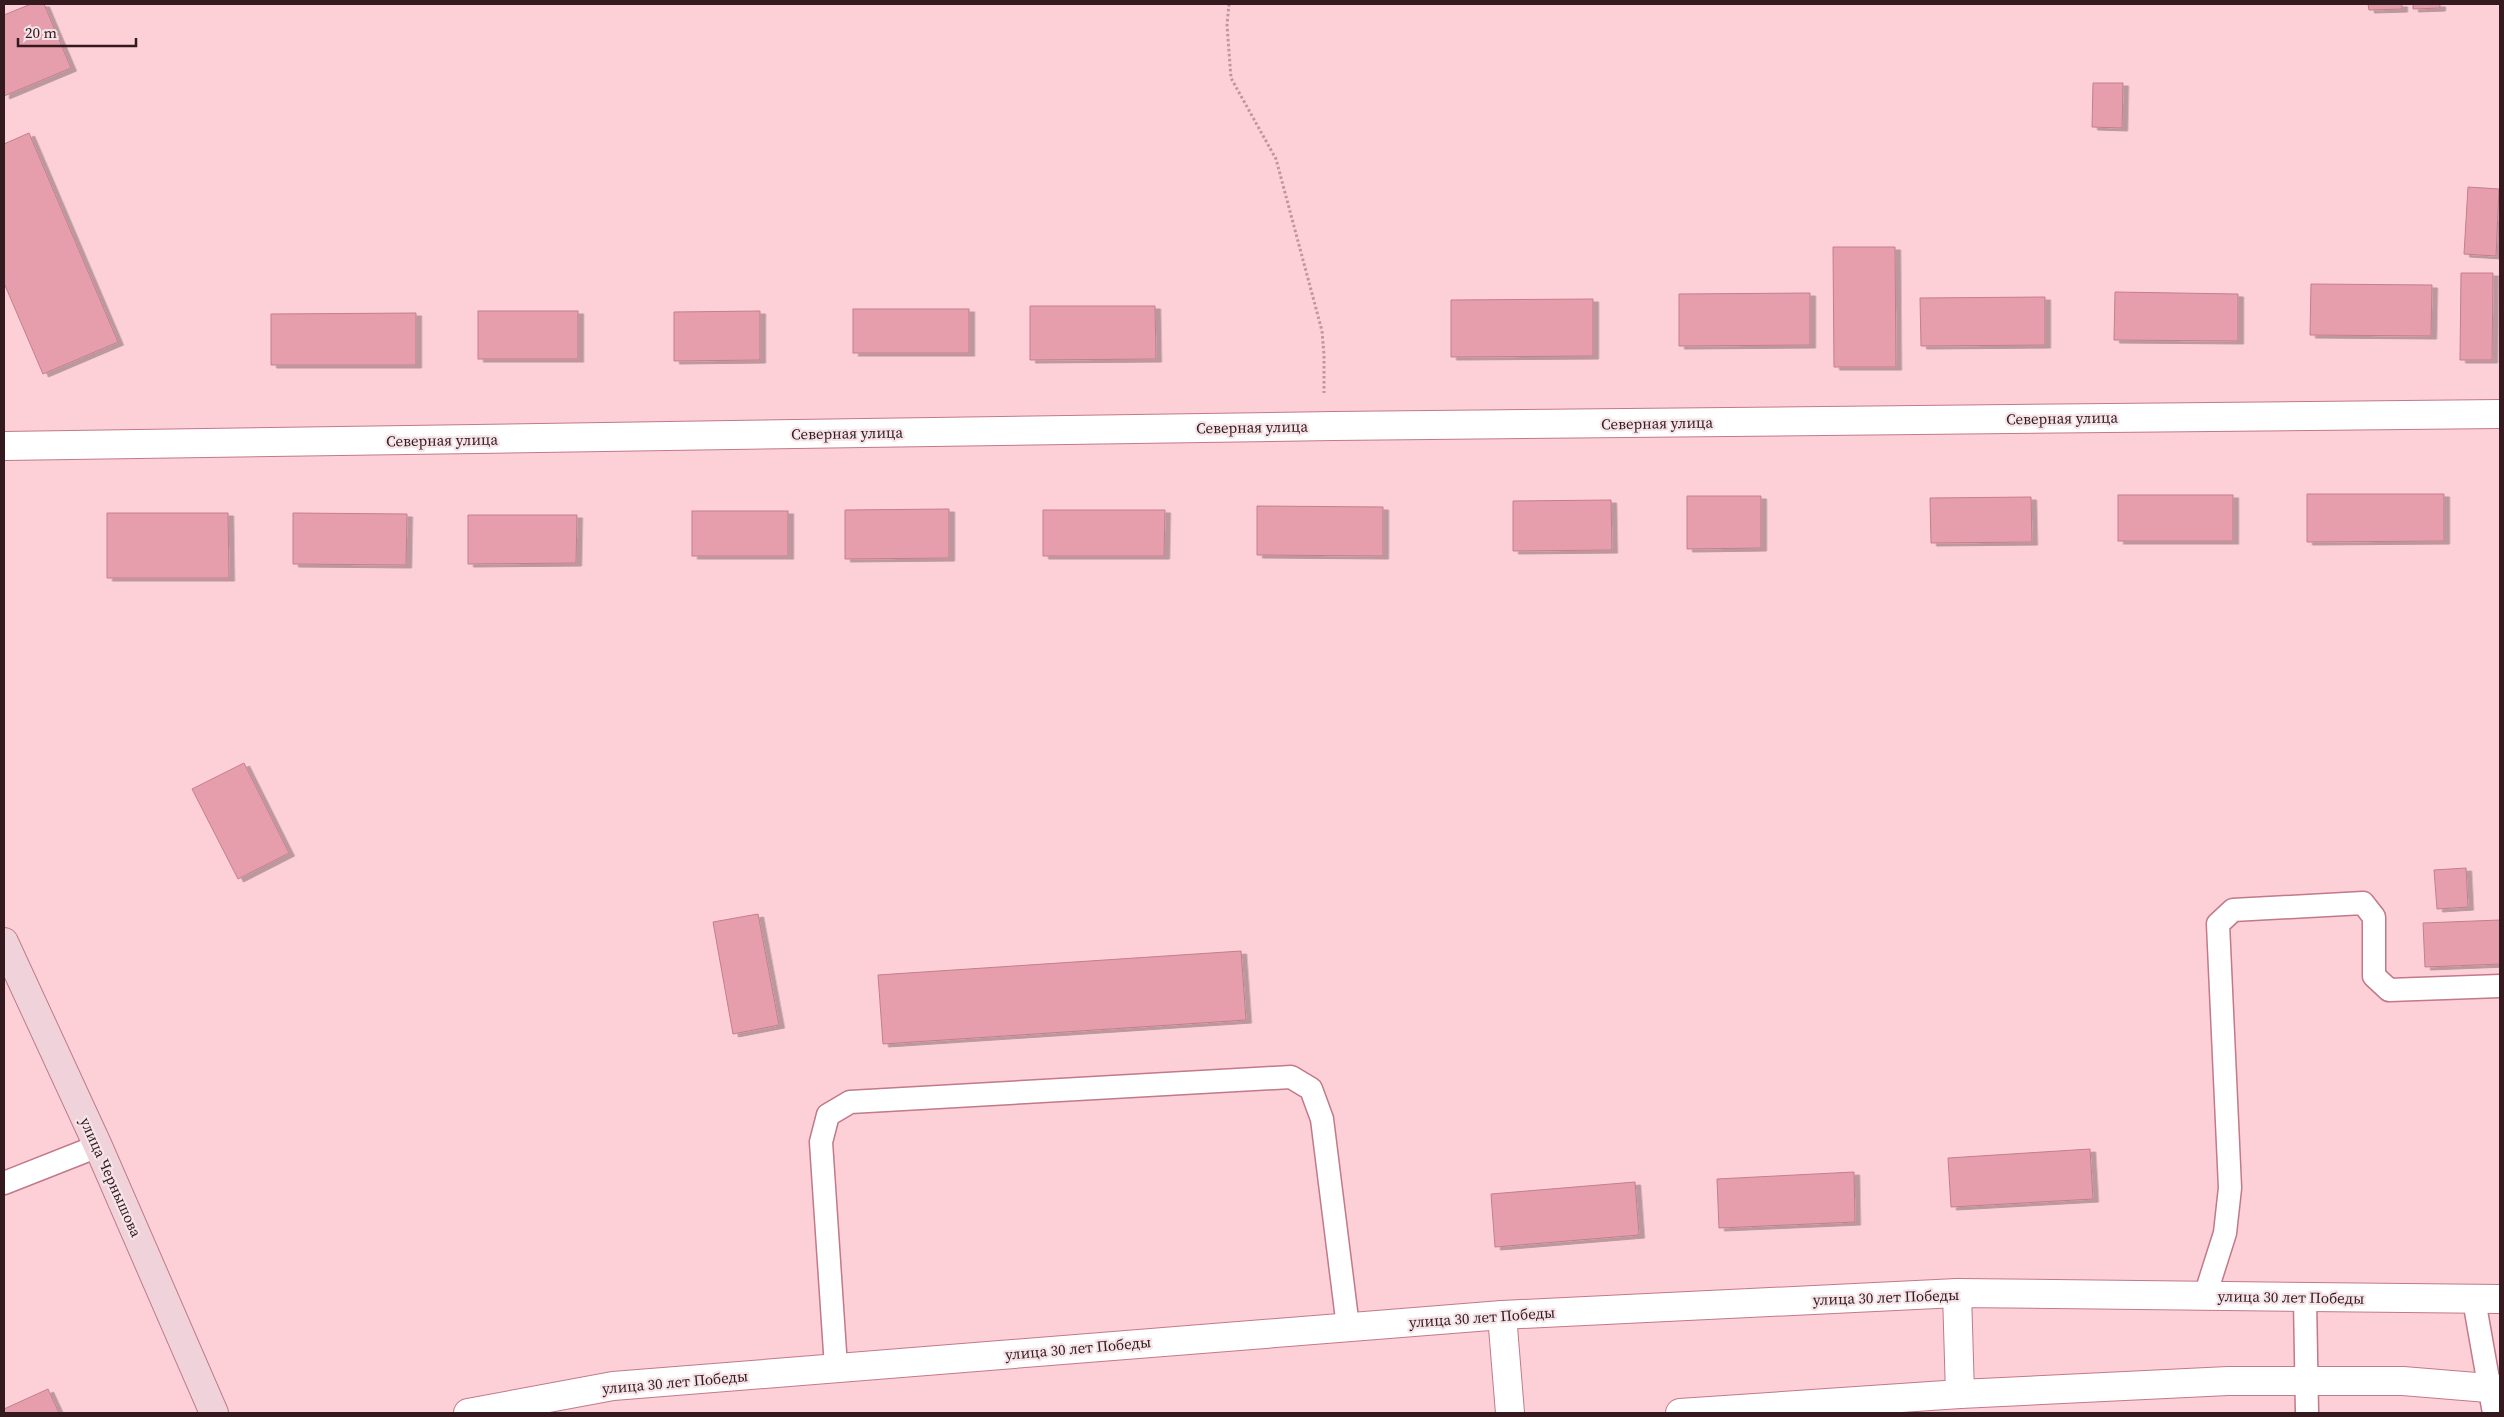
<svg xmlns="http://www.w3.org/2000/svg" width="2504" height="1417" viewBox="0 0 2504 1417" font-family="'Source Serif 4',serif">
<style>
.building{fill:#e69eac;stroke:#c47e8c;filter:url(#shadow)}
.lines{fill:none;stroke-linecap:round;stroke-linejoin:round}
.lane-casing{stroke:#c07a89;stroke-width:25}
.street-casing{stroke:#c07a89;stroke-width:30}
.secondary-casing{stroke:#c07a89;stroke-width:30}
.path{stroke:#be969e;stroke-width:3;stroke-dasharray:2.5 2.5;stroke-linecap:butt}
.lane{stroke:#fff;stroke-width:22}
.street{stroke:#fff;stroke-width:28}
.secondary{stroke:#f0d3da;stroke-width:28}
.labels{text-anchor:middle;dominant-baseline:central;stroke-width:4.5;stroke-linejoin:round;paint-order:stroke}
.street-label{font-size:15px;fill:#34191f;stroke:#f5e5e8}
</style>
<defs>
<filter id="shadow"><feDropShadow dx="5.5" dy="3" stdDeviation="0" flood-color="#0004"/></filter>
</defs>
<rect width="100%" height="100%" fill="#fdcfd7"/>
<g class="building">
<path d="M31,4H44L71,68L4,96V15Z"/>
<path d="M2368,4H2402V9L2369,10Z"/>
<path d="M2413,4H2440V8L2413,9Z"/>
<path d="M2093,83H2123L2122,128L2092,127Z"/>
<path d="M29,133L118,342L43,374L4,283V144Z"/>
<path d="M2468,187L2499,189L2496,256L2464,254Z"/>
<path d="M1833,247H1895L1896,367H1834Z"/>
<path d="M2461,273H2493L2492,360H2460Z"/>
<path d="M2311,284L2432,285L2431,336L2310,335Z"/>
<path d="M2115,292L2238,294V341L2114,340Z"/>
<path d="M1810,293V345L1679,346V294Z"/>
<path d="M2045,297V345L1921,346L1920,298Z"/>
<path d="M1593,299V356L1451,357V300Z"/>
<path d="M1030,306H1155L1156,359L1030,360Z"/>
<rect x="853" y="309" width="116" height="44"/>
<rect x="478" y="311" width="100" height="48"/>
<path d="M760,311V360L674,361V312Z"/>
<path d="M416,313V365H271V314Z"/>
<path d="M2307,494H2444V541L2307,542Z"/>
<rect x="2118" y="495" width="115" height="46"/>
<path d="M1687,496H1761V548L1687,549Z"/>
<path d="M2031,497L2032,542L1931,543L1930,498Z"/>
<path d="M1611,500L1612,550L1513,551V501Z"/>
<path d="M1257,506L1383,507V556L1257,555Z"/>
<path d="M949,509V558L845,559V510Z"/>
<path d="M1043,510H1165L1164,556H1043Z"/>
<rect x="692" y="511" width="96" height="45"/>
<path d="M107,513H228L229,578H107Z"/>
<path d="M293,513L407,514L406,565L293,564Z"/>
<path d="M468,515H577L576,563L468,564Z"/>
<path d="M244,763L289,853L238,879L192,789Z"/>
<path d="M2466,868L2468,907L2437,909L2434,870Z"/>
<path d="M758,914L779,1025L733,1034L713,922Z"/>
<path d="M2500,920V964L2425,967L2423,923Z"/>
<path d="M1241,951L1246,1020L883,1044L878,975Z"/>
<path d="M2090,1149L2093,1199L1951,1207L1948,1158Z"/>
<path d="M1854,1172L1855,1222L1719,1228L1717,1179Z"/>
<path d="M1635,1182L1639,1235L1495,1247L1491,1194Z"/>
<path d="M48,1389L59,1413H4V1409Z"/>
</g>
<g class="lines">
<g class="lane-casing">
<g id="lane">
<path d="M4,1183L98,1146"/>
<path d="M2205,1296L2225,1233L2230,1188L2218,924L2233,910L2363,903L2374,917V976L2389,990L2500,986"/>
<path d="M2305,1299L2307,1413"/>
<path d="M2474,1300L2494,1413"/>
<path d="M836,1367L821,1142L828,1115L850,1102L1291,1077L1311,1089L1322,1119L1348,1327"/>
</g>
</g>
<g class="street-casing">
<g id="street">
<path d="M4,446L1334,426L2500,414"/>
<path d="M1957,1293L1960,1394"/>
<path d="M1502,1315L1510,1413"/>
<path d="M468,1413L613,1386L1502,1315L1957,1293L2500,1299"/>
<path d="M1680,1413L1960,1394L2228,1381H2403L2500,1389"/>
</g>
</g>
<g class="secondary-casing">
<path id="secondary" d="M4,942L98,1146L214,1413"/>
</g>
<path class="path" d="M1229,4L1227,25L1231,78L1276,159L1322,331L1324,355V393"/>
<use href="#lane" class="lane"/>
<use href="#street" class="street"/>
<use href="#secondary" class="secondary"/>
</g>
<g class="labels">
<g class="street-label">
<text transform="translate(2062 418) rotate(-1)">Северная улица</text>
<text transform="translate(1657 423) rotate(-1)">Северная улица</text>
<text transform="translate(1252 427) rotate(-1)">Северная улица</text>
<text transform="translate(847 433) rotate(-1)">Северная улица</text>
<text transform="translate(442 440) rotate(-1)">Северная улица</text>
<text transform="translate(111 1177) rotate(66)">улица Чернышова</text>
<text transform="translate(1886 1297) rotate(-2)">улица 30 лет Победы</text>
<text transform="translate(2291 1297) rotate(1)">улица 30 лет Победы</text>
<text transform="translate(1482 1317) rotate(-4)">улица 30 лет Победы</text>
<text transform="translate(1078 1348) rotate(-5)">улица 30 лет Победы</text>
<text transform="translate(675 1382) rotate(-5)">улица 30 лет Победы</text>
</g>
</g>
<rect width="2504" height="1417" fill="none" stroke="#34191f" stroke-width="10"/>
<path d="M18 38v8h118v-8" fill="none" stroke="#34191f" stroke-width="2.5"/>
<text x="25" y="38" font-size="15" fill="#34191f" stroke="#f5e5e8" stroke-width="4" paint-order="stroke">20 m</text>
</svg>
